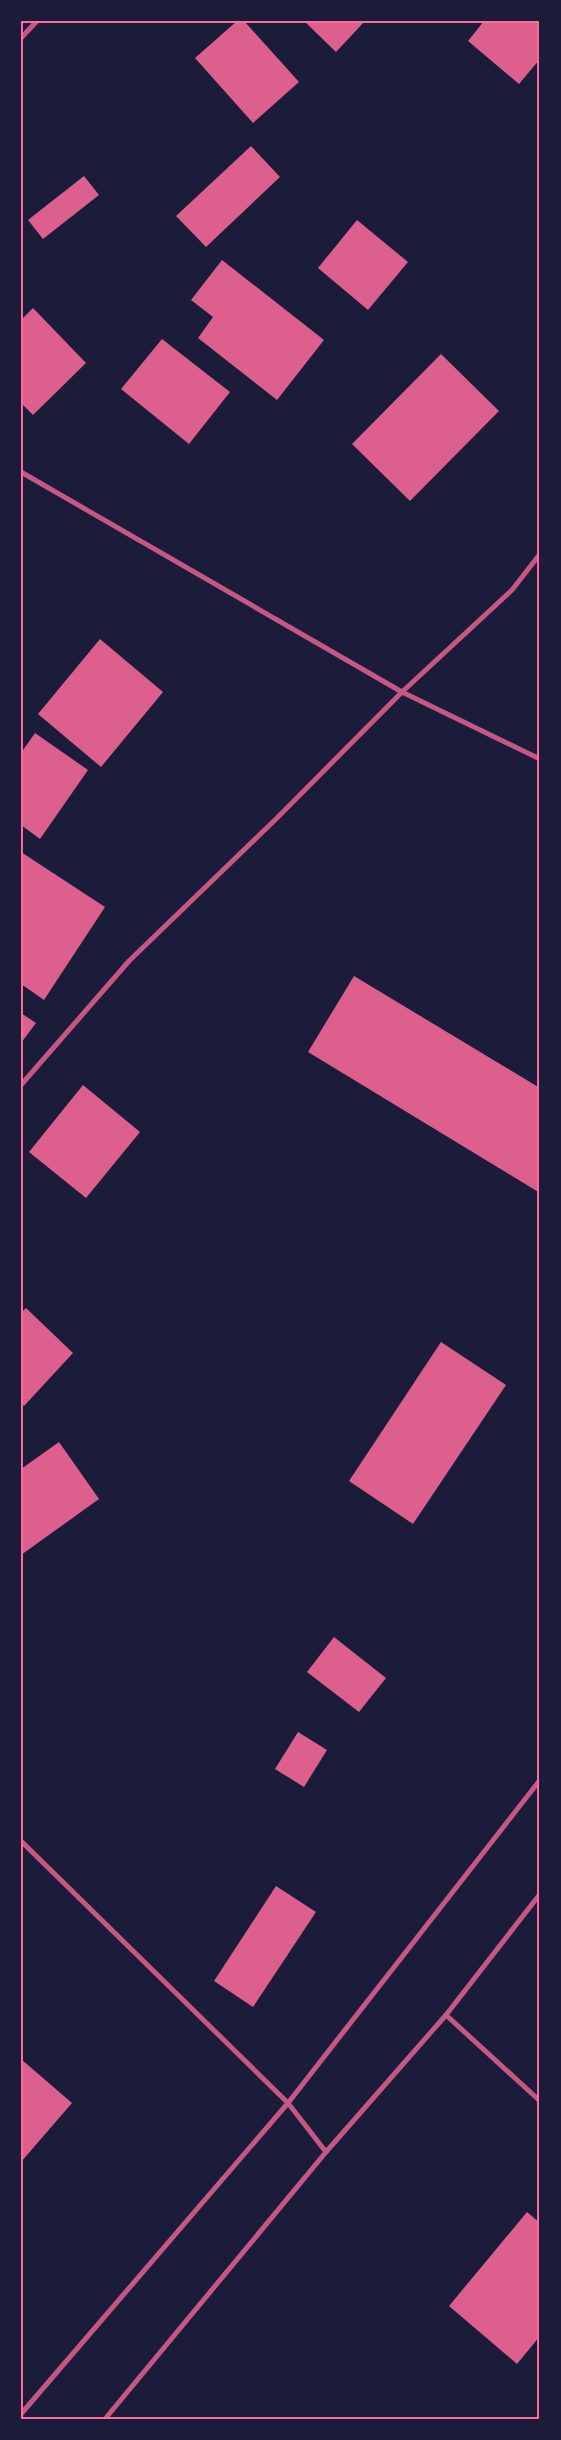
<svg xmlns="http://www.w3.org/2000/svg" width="561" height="2440" viewBox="0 0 561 2440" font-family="Manrope,sans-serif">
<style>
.building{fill:#dd5f8e}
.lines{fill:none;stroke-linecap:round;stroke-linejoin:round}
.minor{stroke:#c65784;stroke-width:5}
.neatline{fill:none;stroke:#ff6b9d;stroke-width:2}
</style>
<rect width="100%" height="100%" fill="#1b1b3a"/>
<g class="building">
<path d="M237,21H244L299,82L253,123L195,58Z"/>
<path d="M304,21H365L336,52Z"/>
<path d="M484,21H540V59L519,84L468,41Z"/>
<path d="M251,146L280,177L206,247L176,216Z"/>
<path d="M84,176L99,195L43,239L28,220Z"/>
<path d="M357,220L408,262L368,310L318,268Z"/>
<path d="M222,260L324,340L277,400L198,338L213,317L191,300Z"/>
<path d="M33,308L86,363L33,415L21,403V320Z"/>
<path d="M162,339L230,392L189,444L121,389Z"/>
<path d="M441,354L499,411L410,501L352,444Z"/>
<path d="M100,639L163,692L101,767L38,714Z"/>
<path d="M35,733L88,770L40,839L21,825V753Z"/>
<path d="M21,852L105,907L44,1000L21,984Z"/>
<path d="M354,976L540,1088V1193L308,1052Z"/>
<path d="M21,1013L36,1023L21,1043Z"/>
<path d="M83,1085L140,1132L86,1198L29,1152Z"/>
<path d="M26,1308L73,1353L24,1406L21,1403V1313Z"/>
<path d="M441,1342L506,1385L413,1524L349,1481Z"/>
<path d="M59,1442L99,1499L21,1555V1469Z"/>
<path d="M334,1637L386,1678L359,1712L307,1672Z"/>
<path d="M298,1732L327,1750L304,1787L275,1769Z"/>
<path d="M276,1886L316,1912L253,2007L214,1981Z"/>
<path d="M21,2059L72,2103L21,2162Z"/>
<path d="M527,2212L540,2223V2336L517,2364L449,2306Z"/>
</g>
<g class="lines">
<g class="minor">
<path d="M21,38L37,21"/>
<path d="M21,472L402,692L540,759"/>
<path d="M21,1085L129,961L277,818L402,692L512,590L540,554"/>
<path d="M21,1841L288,2103L326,2152"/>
<path d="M446,2015L540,2101"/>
<path d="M21,2414L288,2103L540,1780"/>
<path d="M105,2419L326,2152L446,2015L540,1894"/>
</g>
</g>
<rect width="561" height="2440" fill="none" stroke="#1b1b3a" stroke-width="45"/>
<rect x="22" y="22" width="516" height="2396" class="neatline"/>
</svg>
